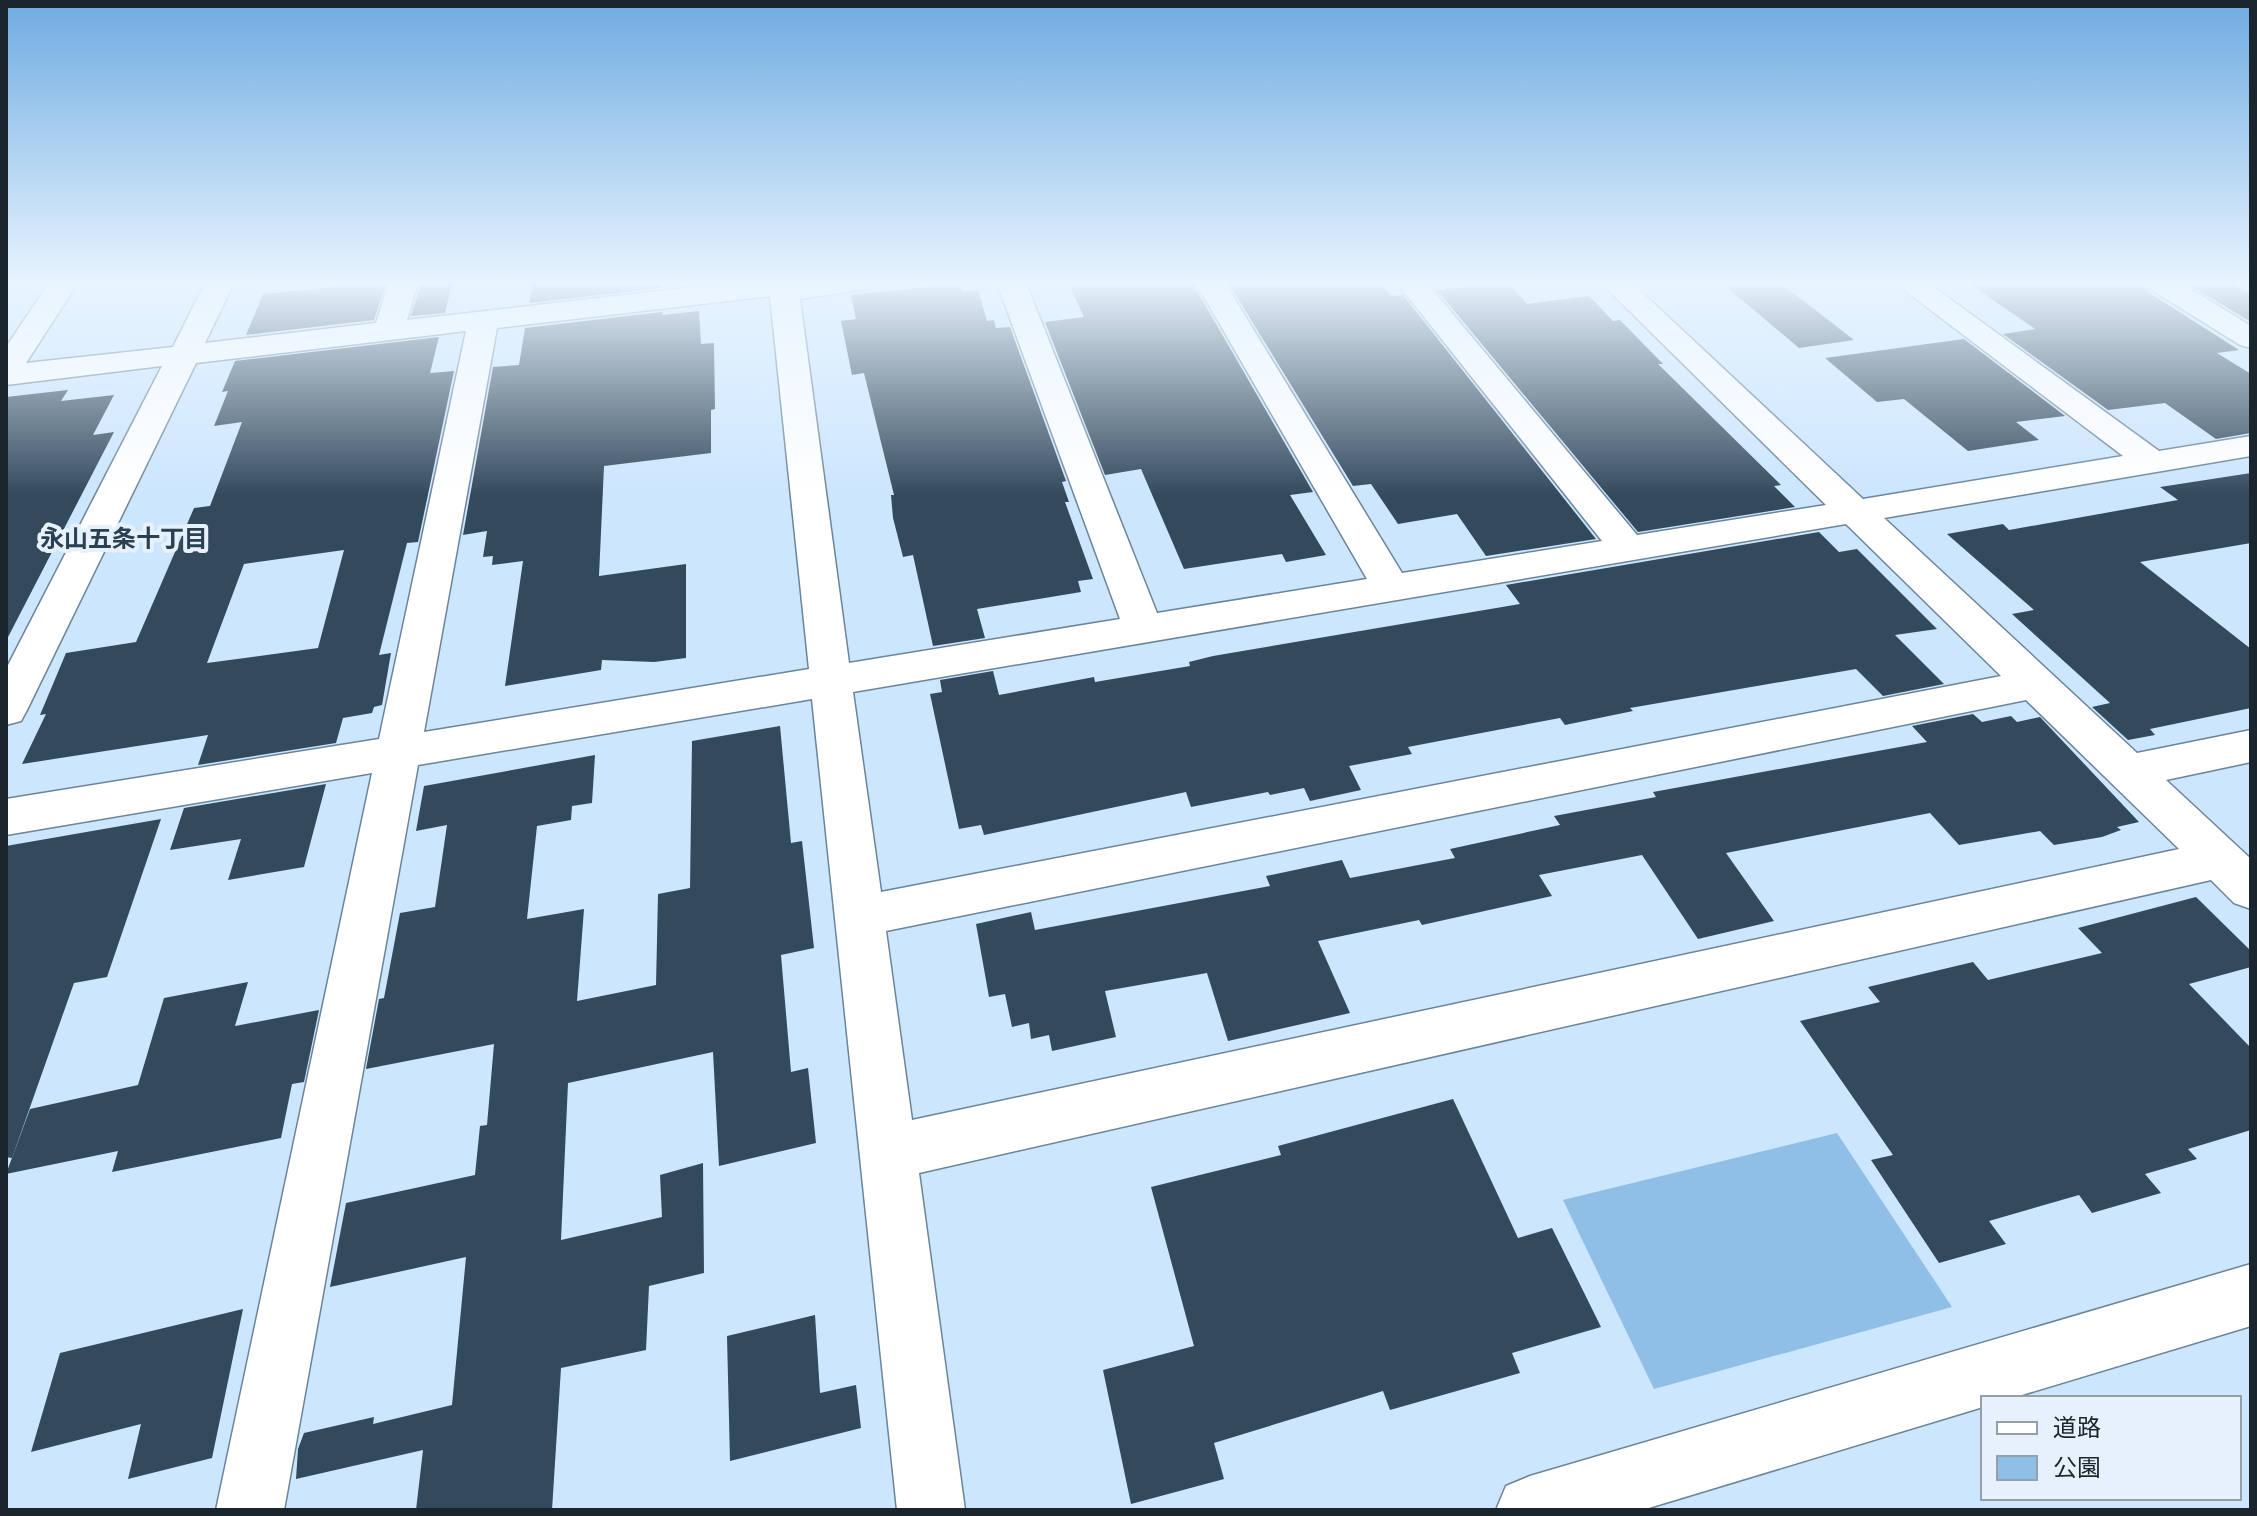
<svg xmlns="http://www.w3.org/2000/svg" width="2257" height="1516" viewBox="0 0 2257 1516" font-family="'Alegreya Sans','Noto Sans JP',sans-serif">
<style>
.green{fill:#8fbee6}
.building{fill:#334a5d;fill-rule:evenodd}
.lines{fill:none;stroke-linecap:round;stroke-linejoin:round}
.minor-casing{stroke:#6c8499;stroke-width:3}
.minor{fill:#fff;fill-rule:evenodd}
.labels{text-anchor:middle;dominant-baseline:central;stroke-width:8;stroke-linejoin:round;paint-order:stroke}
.neighbourhood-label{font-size:24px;font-weight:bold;fill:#2a4053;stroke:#e7f1fb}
</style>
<rect width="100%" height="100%" fill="#cce6fe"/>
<path class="green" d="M1837,1133L1952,1307L1654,1389L1563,1200Z"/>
<g class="building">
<path d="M363,284H386L374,320L246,335L263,294Z"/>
<path d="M421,284H452L445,313L411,316Z"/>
<path d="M533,284H661V288L529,303Z"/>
<path d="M955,284H960L962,291L978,290L987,321L994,320L996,328L1010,327L1066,481L1062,482L1069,502H1065L1093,579L1078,581L1081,592L977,609L985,638L933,646L913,555L903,557L893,518L891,495H894L864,373L852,375L841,321L856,319L851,295Z"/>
<path d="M1069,284H1193L1313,492L1290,495L1326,555L1286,562L1282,554L1184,569L1141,469L1105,475L1045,322L1084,317Z"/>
<path d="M1229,284H1381L1391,296L1403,295L1596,539L1486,556L1457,514L1398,524L1371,484L1353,486Z"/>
<path d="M1493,284H1509L1527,304L1589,296L1613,321L1620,320L1663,364H1658L1781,485L1774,486L1795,507L1638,532L1437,290Z"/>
<path d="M1723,284H1782L1854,340L1799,348Z"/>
<path d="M1970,284H2143L2148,292L2239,350L2217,353L2251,374V433L2216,439L2165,403L2108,410L2003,334L2035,329Z"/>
<path d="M2188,284H2232L2251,294V322Z"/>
<path d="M699,311L701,344L714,343L715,409L711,410V453L604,466L599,576L686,564V658L654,662L602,660L601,670L505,686L523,561L492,565L493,556L483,557L487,531L463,535L493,367L519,365L525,328L662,312L663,315Z"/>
<path d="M439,337L430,373L454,371L418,542L407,543L379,655L391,653L382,705L374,707L372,713L343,718L336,743L198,765L208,735L22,764L46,714L40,715L66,653L136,642L194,508L210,506L242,422L214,426L228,391L222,392L235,361ZM344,550L318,648L207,663L244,564Z"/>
<path d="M1964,339L2065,416L2016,422L2039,440L1968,451L1904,399L1877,402L1825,358Z"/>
<path d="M68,390L61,401L114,395L93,435L114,432L6,641V397Z"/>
<path d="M2251,473V543L2140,562L2251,649V708L2150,729L2155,735L2128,740L2092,707L2110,703L2012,614L2034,610L1947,534L2003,524L2009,530L2178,500L2160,487Z"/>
<path d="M1819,532L1839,552L1857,549L1937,629L1895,635L1944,684L1883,696L1856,669L1630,708L1633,711L1565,725L1560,718L1408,747L1412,754L1349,766L1361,790L1310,801L1304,788L1270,795L1268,792L1191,807L1186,792L984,835L981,825L959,829L930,694L942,692L940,680L993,671L999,695L1094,677L1095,682L1190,666L1189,662L1213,656L1520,604L1506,585Z"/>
<path d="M1973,714L1982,722L2011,716L2017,722L2040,717L2139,822L2117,827L2121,830L2102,837L2054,845L2040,831L1959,845L1930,813L1726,853L1774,921L1698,939L1642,855L1539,875L1552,896L1422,925L1419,920L1318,941L1350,1013L1228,1041L1207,973L1105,991L1116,1037L1052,1051L1049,1035L1031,1039L1029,1023L1012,1027L1005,994L989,997L976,924L1031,912L1035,930L1270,886L1266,876L1342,860L1350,878L1455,858L1450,849L1560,825L1554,816L1656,797L1653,792L1927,742L1912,726Z"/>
<path d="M780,726L791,843L802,841L814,948L781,955L791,1072L808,1068L816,1143L719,1166L713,1052L568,1083L561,1240L662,1217L660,1175L703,1163L704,1273L649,1286L646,1350L561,1368L552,1510H416L423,1450L296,1479L298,1449L304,1433L374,1417L373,1424L452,1405L466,1257L330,1287L346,1203L475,1175L480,1126L487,1125L494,1044L366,1069L379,999L384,998L400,913L435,907L447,825L416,831L424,786L595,755L592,803L572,806L571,820L537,826L527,919L584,909L577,1001L656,985L658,894L690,888L692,741Z"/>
<path d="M326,784L304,867L228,880L241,839L170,850L184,808Z"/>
<path d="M161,819L107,977L74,983L12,1158L6,1157V846Z"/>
<path d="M2196,897L2251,951V967L2189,984L2251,1048V1130L2188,1149L2197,1159L2145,1174L2161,1193L2092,1213L2079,1195L1989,1221L2006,1244L1939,1263L1871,1160L1893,1155L1800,1021L1880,1002L1868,987L1973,962L1988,980L2102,953L2078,928Z"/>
<path d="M248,982L235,1026L319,1010L304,1082L292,1084L281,1138L112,1172L118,1151L6,1174L30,1109L138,1085L164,998Z"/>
<path d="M1453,1099L1518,1238L1552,1228L1601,1327L1512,1353L1520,1373L1390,1410L1383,1391L1214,1443L1224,1479L1131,1504L1103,1370L1194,1346L1151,1187L1281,1155L1278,1146Z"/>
<path d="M243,1309L212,1458L128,1479L141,1424L31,1452L60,1353Z"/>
<path d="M815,1315L820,1393L856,1385L861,1428L730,1461L727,1336Z"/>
</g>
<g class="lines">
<g class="minor-casing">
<g id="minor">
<path d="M49,283H78L26,363L173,347L205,283H234L205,343L376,323L389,283H418L407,320L729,283H871L867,289L800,299L849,663L1120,619L997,283H1026L1157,613L1367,579L1196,283H1225L1402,573L1602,541L1397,283H1427L1637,535L1826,505L1601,283H1632L1863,499L2123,456L1895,283H1928L2159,451L2251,436V456L1884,518L2137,753L2251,730V762L2166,780L2251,859V909L2234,903L2211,880L919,1173L965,1510H897L812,699L418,765L284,1510H216L372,773L6,835V799L379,739L466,331L196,363L27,710L21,721L6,725V669L162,366L6,385V347ZM770,296L809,669L424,732L497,328ZM1846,524L2001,676L881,892L853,692ZM2026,700L2179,849L912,1120L886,931Z"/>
<path d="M2146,283H2181L2251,326V348L2240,345L2150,289Z"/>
<path d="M2251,1264V1326L2012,1398H1983V1407L1642,1510H1496L1506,1486L1530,1476Z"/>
</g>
</g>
<use href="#minor" class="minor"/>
</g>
<linearGradient id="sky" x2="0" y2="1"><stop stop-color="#6eabe1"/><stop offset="0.57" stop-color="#e8f4ff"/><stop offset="1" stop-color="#e8f4ff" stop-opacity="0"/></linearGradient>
<rect width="2257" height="496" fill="url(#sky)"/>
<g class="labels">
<g class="neighbourhood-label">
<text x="124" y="540">永山五条十丁目</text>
</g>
</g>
<rect width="2257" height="1516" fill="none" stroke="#1b252d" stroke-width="16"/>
<rect x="1981" y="1396" width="260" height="104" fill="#e7f1fb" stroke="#959fa9" stroke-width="2"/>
<rect x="1997" y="1422" width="40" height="12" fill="#ffffff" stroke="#959fa9" stroke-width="2"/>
<text x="2053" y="1436" font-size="24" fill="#1b252d">道路</text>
<rect x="1997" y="1456" width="40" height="24" fill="#8fbee6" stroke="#959fa9" stroke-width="2"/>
<text x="2053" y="1476" font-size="24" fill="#1b252d">公園</text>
</svg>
